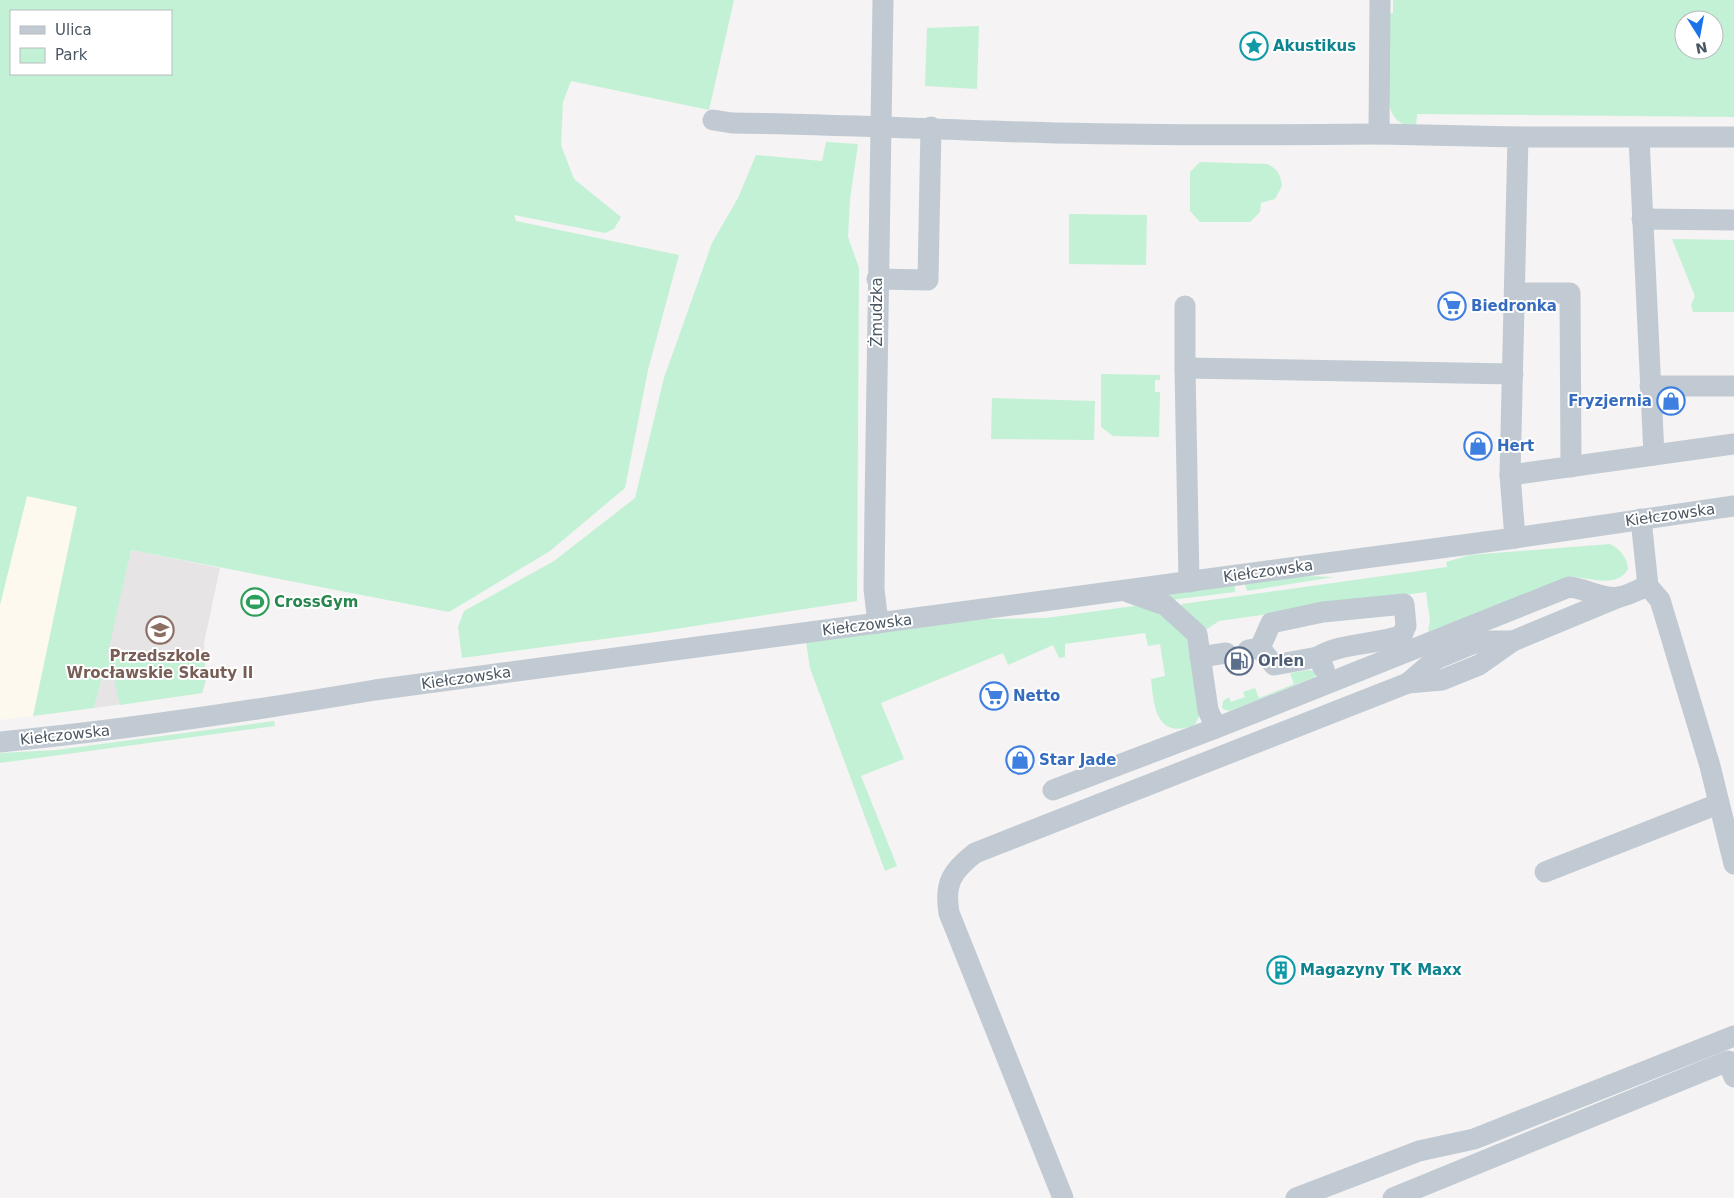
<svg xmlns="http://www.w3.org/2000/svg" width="1734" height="1198" viewBox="0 0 1734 1198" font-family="'DejaVu Sans',sans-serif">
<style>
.commercial{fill:#fdf9ef}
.education{fill:#e6e4e5}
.green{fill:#c3f1d5;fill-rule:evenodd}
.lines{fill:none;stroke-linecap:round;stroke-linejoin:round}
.minor{stroke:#c1cad2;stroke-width:21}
.labels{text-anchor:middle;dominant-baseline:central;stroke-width:4;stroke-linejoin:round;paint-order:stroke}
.culture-label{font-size:15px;font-weight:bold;fill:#0d838f;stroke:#fff;text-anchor:start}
.shop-label{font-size:15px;font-weight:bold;fill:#366cbe;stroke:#fff;text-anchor:start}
.street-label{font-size:15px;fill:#4a5661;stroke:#fff}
.leisure-label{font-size:15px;font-weight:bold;fill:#27864d;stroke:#fff;text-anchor:start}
.education-label{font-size:15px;font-weight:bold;fill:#785e54;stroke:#fff}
.service-label{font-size:15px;font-weight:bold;fill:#4e5e75;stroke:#fff;text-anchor:start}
</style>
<rect width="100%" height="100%" fill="#f5f3f3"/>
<path class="commercial" d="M27,496L77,507L33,716L0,720V605Z"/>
<path class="education" d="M131,550L220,568L204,643L206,680L202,693L94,708Z"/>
<g class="green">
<path d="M0,0H734L709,110L571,81L563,102L561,145L574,179L621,217L614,229L605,233L514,215L516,221L679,255L648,370L625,488L550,551L449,612L131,550L107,657L161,651L204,660L206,680L202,693L120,705L114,677L102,676L94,708L33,716L77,507L27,496L0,605ZM11,11H171V74H11Z"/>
<path d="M1393,0H1734V117L1417,114L1416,127C1407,127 1399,124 1393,115C1384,101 1387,34 1386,14L1393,13ZM1684,20H1714V50H1684Z"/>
<path d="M979,26L977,89L925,86L927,28Z"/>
<path d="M826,142L858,144L850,199L848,237L859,268L857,601L649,633L462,658L458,627L464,611L554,561L635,498L664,378L712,243L738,198L756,155L822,161Z"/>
<path d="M1200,162L1267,164C1277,168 1281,175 1282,186L1275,199L1261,203L1260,212L1250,222H1200L1190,211V172Z"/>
<path d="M1069,214L1147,215L1146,265L1069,264Z"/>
<path d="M1672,239L1734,240V312H1693L1691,305L1695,296Z"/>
<path d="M1101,374L1160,375V380H1155V392H1160L1159,437L1113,436L1101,427Z"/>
<path d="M992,398L1095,401L1094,440L991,439Z"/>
<path d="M1610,544C1620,549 1627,557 1628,569C1616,590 1588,576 1569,577L1428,632L1430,620L1426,592L1219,621L1207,629L1180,607L1182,604L1447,567L1446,562L1470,555Z"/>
<path d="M1301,576L1334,577L1247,591L1245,584Z"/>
<path d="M1235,583V592L1171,600L1164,595Z"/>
<path d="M1141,605L1148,606L1186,634L1200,714L1195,725C1156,740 1154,707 1151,679L1165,676L1160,644L1148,646L1145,633L1065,644V657L1059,658L1053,645L1008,665L1003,653L881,703L904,759L861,776L897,866L885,871L810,668L806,642L986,619L1046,618Z"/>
<path d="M1308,670L1315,671V677L1230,711L1223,709L1222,707L1223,701L1229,697L1231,702L1245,697L1243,692L1255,688L1259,698L1294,684L1290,673Z"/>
<path d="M274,721L275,726L0,763V753L56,750Z"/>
</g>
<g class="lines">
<g class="minor">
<path d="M1380,0L1379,134L1518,137L1510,475L1515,538"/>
<path d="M713,120L732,123C819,124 906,128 993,131C1121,136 1250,135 1379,134"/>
<path d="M1518,137H1734"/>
<path d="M1639,138L1654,455"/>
<path d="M1642,219L1734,220"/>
<path d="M877,279L928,280L931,127"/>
<path d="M1516,293H1570L1571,467"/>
<path d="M1185,368V306"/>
<path d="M1650,386H1734"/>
<path d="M1510,475L1734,444"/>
<path d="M1641,519L1648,586L1660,600L1710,766L1734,864"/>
<path d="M1189,582L1185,368L1513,374"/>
<path d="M1128,592L1165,605L1197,634L1208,710L1216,728"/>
<path d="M878,623L874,589L875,507L883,0"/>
<path d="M1260,648L1271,623L1323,612L1404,604L1406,626L1402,635C1376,645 1339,643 1318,657"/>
<path d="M1248,650L1260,648L1274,665L1318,657L1324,669"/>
<path d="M1200,657L1226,653"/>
<path d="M1408,683L1436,659L1479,641H1513"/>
<path d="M0,742C126,730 251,711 375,690L1515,538L1734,506"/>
<path d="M1053,790L1216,728L1569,587C1585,588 1603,600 1619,597C1628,596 1639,589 1648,586"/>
<path d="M1545,872L1718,804"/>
<path d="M1063,1198L949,913C944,883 952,871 975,853L1408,683L1442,680L1479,665L1513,641L1619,597"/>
<path d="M1296,1198L1419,1151L1474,1139L1734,1036"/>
<path d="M1393,1198L1728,1061L1734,1077"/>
</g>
</g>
<defs>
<g id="sight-ring" transform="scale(1.4375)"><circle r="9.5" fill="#fff" stroke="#0f9aa8" stroke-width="1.5"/><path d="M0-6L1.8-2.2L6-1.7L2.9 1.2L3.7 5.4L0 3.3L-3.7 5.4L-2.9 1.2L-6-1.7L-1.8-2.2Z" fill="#0f9aa8"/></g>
<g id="supermarket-ring" transform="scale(1.4375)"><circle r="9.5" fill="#fff" stroke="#3f7fe0" stroke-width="1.5"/><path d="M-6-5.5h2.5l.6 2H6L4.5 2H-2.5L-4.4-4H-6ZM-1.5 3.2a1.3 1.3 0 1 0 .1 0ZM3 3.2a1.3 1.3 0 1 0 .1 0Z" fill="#3f7fe0"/></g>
<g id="shop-ring" transform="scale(1.4375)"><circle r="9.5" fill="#fff" stroke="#3f7fe0" stroke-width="1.5"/><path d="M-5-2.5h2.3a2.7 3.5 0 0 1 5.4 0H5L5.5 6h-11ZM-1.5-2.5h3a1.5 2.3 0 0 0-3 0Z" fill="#3f7fe0"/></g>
<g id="stadium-ring" transform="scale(1.4375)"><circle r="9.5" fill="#fff" stroke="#2e9e5b" stroke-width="1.5"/><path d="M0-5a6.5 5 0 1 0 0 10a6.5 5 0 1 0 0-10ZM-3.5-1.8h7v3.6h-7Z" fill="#2e9e5b"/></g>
<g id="school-ring" transform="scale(1.4375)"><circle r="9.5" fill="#fff" stroke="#8d6e63" stroke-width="1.5"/><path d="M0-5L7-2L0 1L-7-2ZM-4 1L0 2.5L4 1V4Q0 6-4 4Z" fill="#8d6e63"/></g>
<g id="fuel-ring" transform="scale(1.4375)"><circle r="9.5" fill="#fff" stroke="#5c6f8a" stroke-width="1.5"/><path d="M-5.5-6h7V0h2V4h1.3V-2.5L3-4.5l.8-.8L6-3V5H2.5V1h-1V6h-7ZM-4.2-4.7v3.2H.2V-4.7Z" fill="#5c6f8a"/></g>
<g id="building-ring" transform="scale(1.4375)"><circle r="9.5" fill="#fff" stroke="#0f9aa8" stroke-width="1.5"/><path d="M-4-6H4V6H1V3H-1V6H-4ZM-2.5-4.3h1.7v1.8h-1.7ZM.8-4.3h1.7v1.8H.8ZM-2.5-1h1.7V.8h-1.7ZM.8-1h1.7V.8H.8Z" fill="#0f9aa8"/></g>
</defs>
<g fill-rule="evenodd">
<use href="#sight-ring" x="1254" y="46"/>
<use href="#supermarket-ring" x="1452" y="306"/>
<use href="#shop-ring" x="1671" y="401"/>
<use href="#shop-ring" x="1478" y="446"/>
<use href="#stadium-ring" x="255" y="602"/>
<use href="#school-ring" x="160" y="630"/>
<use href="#fuel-ring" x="1239" y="661"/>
<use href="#supermarket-ring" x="994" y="696"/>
<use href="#shop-ring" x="1020" y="760"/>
<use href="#building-ring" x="1281" y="970"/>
</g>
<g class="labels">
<g class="culture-label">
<text x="1273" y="46">Akustikus</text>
<text x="1300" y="970">Magazyny TK Maxx</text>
</g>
<g class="shop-label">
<text x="1471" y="306">Biedronka</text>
<text x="1652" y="401" text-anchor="end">Fryzjernia</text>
<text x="1497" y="446">Hert</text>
<text x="1013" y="696">Netto</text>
<text x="1039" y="760">Star Jade</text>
</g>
<g class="street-label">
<text transform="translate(877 312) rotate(-90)">Żmudzka</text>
<text transform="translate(1670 515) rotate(-8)">Kiełczowska</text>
<text transform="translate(1268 571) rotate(-8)">Kiełczowska</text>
<text transform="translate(867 625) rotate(-7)">Kiełczowska</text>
<text transform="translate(466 678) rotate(-8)">Kiełczowska</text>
<text transform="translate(65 735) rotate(-6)">Kiełczowska</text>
</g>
<g class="leisure-label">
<text x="274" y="602">CrossGym</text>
</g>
<g class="education-label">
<text x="160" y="656">Przedszkole<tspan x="160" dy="17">Wrocławskie Skauty II</tspan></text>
</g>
<g class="service-label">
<text x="1258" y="661">Orlen</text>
</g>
</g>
<rect x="10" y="10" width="162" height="65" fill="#ffffff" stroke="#b7bbc0"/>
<rect x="20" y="26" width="25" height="8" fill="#c1cad2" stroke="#b7bbc0"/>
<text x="55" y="35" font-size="15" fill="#4a5661">Ulica</text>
<rect x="20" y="48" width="25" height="15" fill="#c3f1d5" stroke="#b7bbc0"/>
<text x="55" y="60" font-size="15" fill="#4a5661">Park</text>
<g transform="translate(1699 35) rotate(169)"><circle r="24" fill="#ffffff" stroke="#b7bbc0"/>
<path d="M0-4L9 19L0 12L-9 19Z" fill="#1a73e8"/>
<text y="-8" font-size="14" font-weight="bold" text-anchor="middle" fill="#4a5661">N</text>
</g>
</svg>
